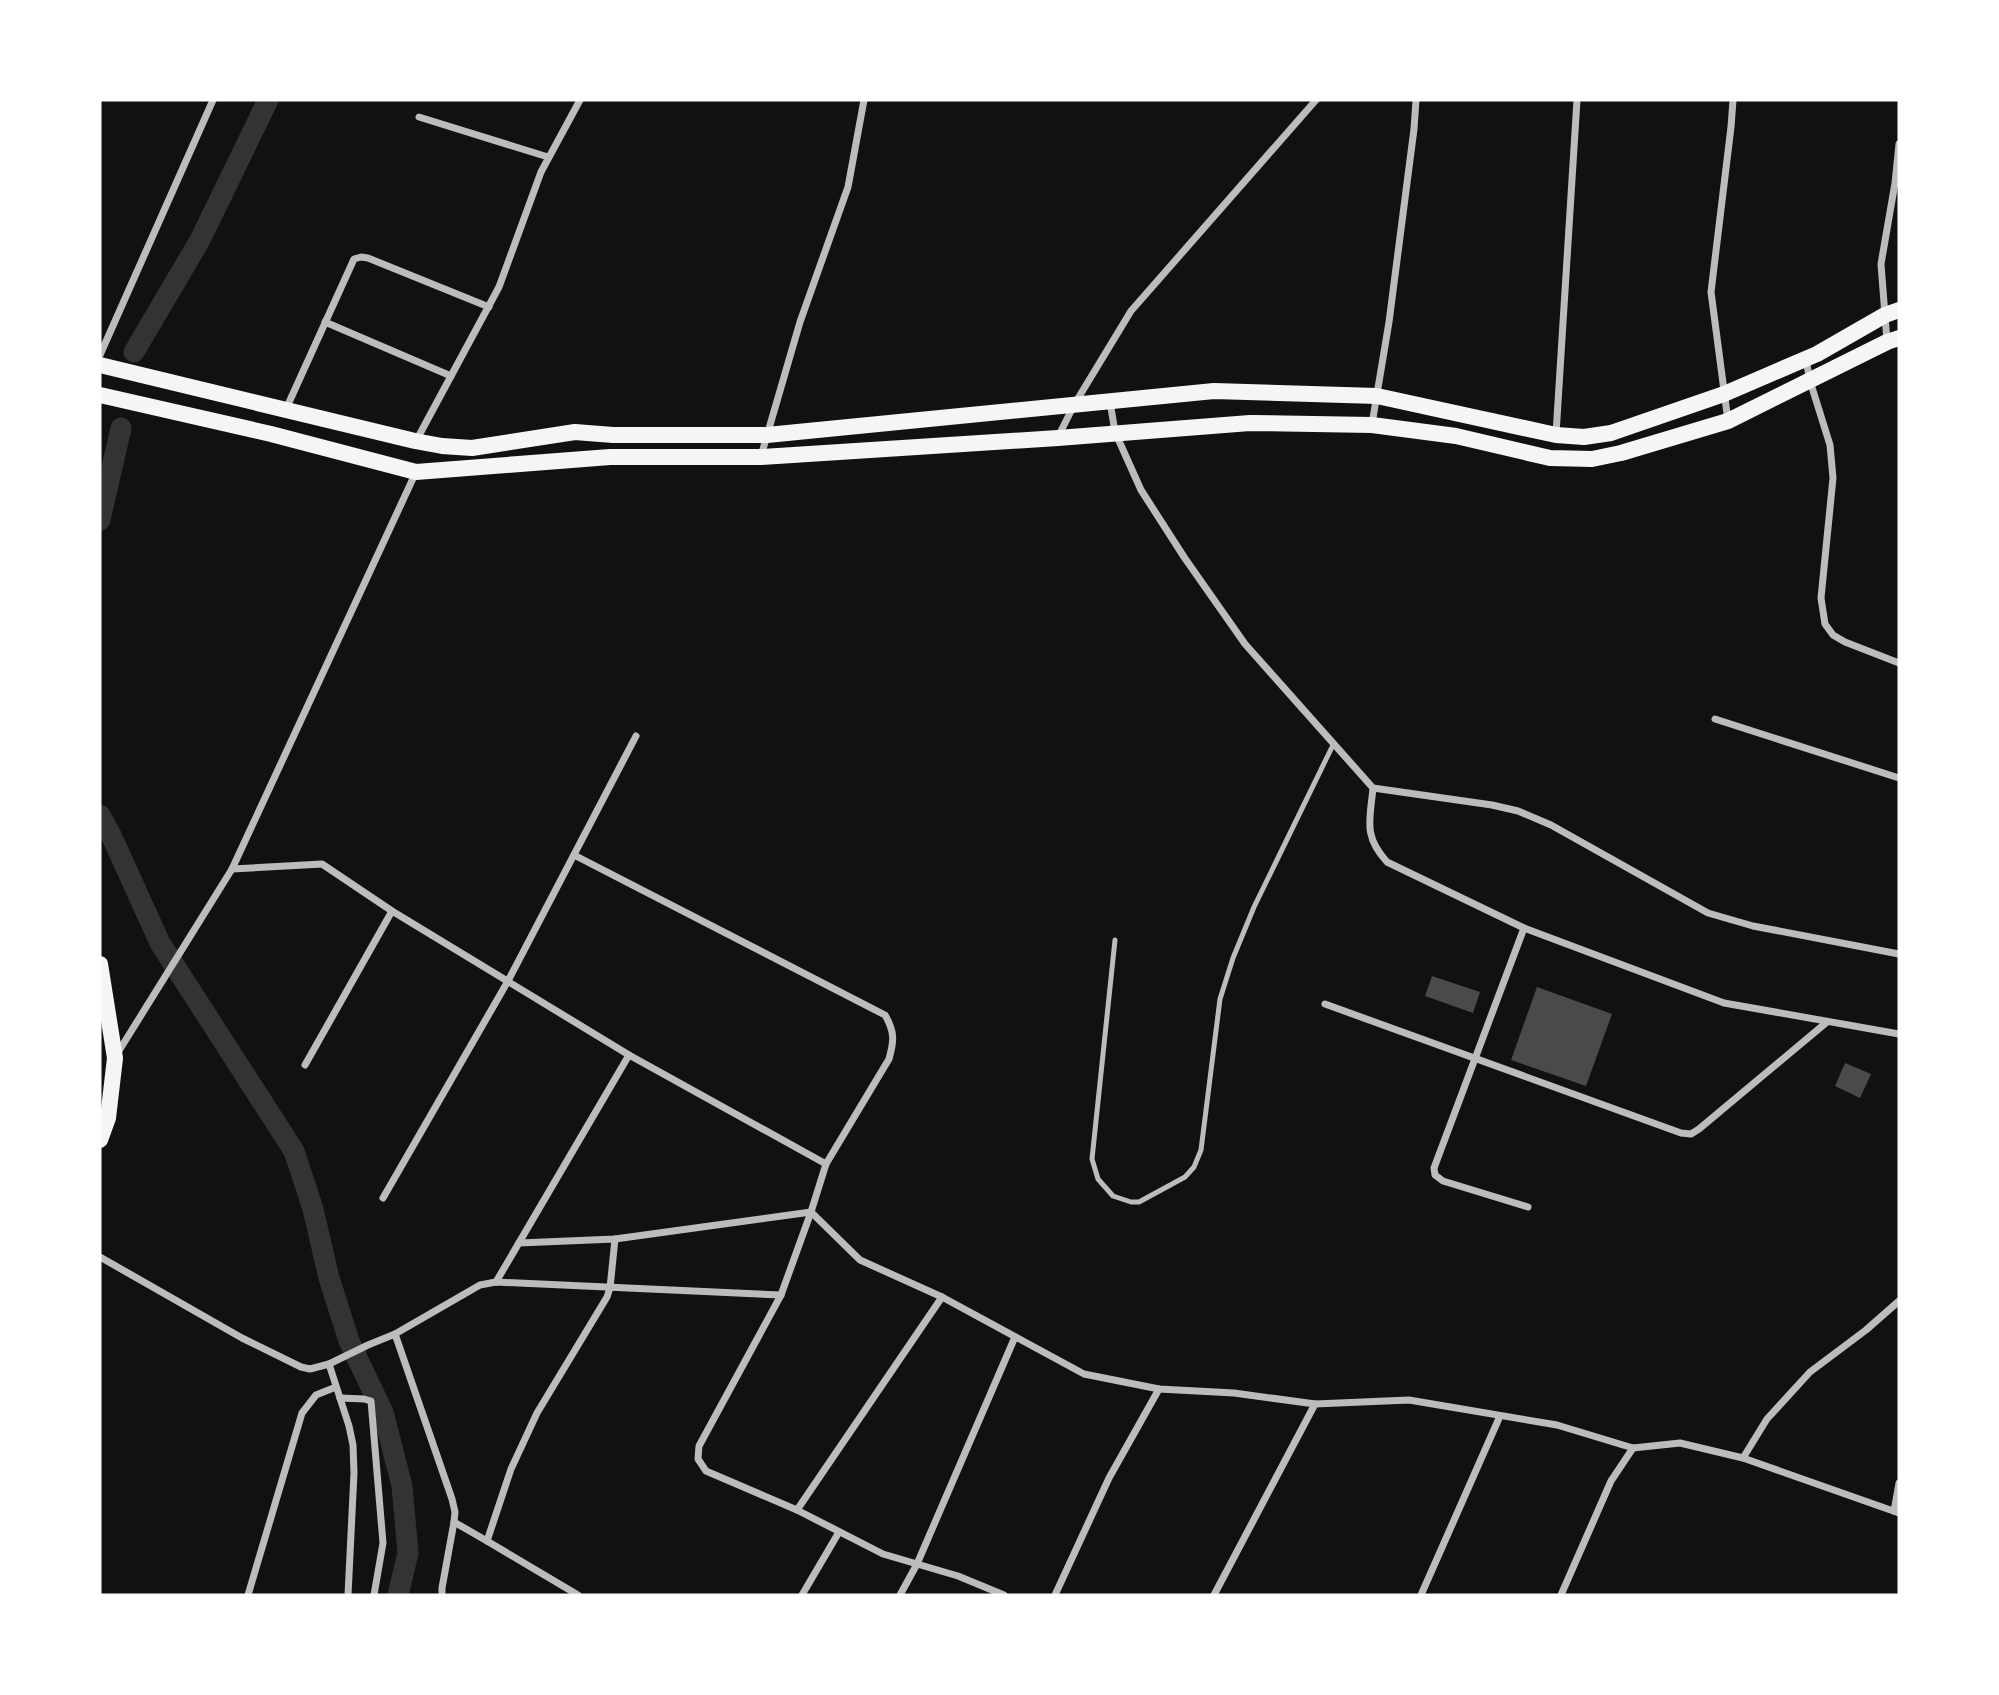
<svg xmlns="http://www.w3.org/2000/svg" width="1999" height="1695" viewBox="0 0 1999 1695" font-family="Lato,sans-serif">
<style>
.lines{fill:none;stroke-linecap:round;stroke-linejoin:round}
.canal{stroke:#333;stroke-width:21}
.building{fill:#4a4a4a}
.service{stroke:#bcbcbc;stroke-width:5}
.minor{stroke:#bcbcbc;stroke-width:7}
.primary{stroke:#f5f5f5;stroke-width:16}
.trunk{stroke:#f5f5f5;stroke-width:16}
</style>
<rect width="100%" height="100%" fill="#111"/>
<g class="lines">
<g class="canal">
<path d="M134,352L200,240L268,100"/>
<path d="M100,520L121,428"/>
<path d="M100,815L111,835L160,943L294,1151L313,1209L329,1278L349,1341L383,1412L402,1486L408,1553L398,1595"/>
</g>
</g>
<g class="building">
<path d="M1432,976L1480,992L1473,1013L1425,996Z"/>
<path d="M1537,987L1612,1014L1586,1086L1511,1060Z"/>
<path d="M1845,1063L1871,1074L1860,1098L1835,1086Z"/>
</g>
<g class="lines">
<path class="service" d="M1115,940L1092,1159L1098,1179L1113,1196L1131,1202H1139L1185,1177L1194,1167L1201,1150L1220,999L1233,958L1254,907L1333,745"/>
<g class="minor">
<path d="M419,117L548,157"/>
<path d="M325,322L451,376"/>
<path d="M1887,341L1881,264L1895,183L1899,144"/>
<path d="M100,355L213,100"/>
<path d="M1806,360L1810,381L1830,445L1833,478L1821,598L1825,624L1833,635L1845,642L1899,663"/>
<path d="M1110,402L1115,432L1141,490L1184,557L1245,644L1373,788C1370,820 1363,836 1387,862L1524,928L1724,1003L1899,1034"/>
<path d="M286,409L354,259L361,257L368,258L489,307"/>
<path d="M1728,421L1711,292L1731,127L1733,100"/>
<path d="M1372,424L1389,322L1414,129L1416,100"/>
<path d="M1556,434L1577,100"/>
<path d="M1058,437L1074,405L1131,311L1316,100"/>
<path d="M416,441L499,287L541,172L580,100"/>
<path d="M761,456L800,322L848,187L864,100"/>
<path d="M1715,719L1899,778"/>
<path d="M1373,788L1492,805L1518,811L1551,825L1708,913L1753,926L1899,954"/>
<path d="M574,855L885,1015C895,1032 894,1041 889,1059L826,1164"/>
<path d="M232,869L322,864L392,911L629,1055L826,1164L811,1212L781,1295L699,1446L698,1459L706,1471L797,1510L883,1554L958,1576L1004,1595"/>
<path d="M1524,928L1434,1168L1435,1175L1443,1181L1528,1207"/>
<path d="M1325,1004L1681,1133L1691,1134L1699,1129L1827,1022"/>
<path d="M117,1054L232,869L416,472"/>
<path d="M305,1065L392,911"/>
<path d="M383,1198L508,981L636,736"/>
<path d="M519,1243L615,1239L811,1212L860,1260L942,1297L1084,1374L1159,1389L1234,1393L1315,1404L1409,1400L1557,1425L1633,1448L1680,1443L1743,1458L1767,1419L1810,1372L1866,1330L1899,1301"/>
<path d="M100,1257L242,1338L301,1367L310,1369L329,1364"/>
<path d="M496,1282L629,1055"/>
<path d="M395,1334L452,1499L455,1512L454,1522L487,1541"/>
<path d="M340,1398L364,1399L371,1401L383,1543L374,1595"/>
<path d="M1743,1458L1899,1513"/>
<path d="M797,1510L942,1297"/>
<path d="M1894,1511L1899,1483"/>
<path d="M248,1595L302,1413L316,1395L336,1387"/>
<path d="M348,1595L354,1473L353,1445L349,1426L329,1364L368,1345L395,1334L480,1285L496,1282L781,1295"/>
<path d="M442,1595V1588L454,1522"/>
<path d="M578,1595L487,1541L511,1469L537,1413L607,1297L610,1288L615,1239"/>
<path d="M802,1595L839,1532"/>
<path d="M900,1595L917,1564L1015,1337"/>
<path d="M1055,1595L1109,1478L1159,1389"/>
<path d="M1214,1595L1315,1404"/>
<path d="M1421,1595L1500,1416"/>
<path d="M1561,1595L1611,1481L1633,1448"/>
</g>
<g class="primary">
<path d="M100,365L415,441L442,446L472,448L575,432L613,435H767L1214,391L1377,396L1556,435L1584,437L1611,433L1724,394L1817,354L1885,315L1899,310"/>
<path d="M100,395L271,434L416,472L610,457H761L1058,438L1250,423L1372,425L1456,436L1550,458L1592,459L1621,453L1728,421L1887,342L1899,338"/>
</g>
<path class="trunk" d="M100,964L115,1058L108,1118L100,1140"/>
</g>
<rect width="1999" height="1695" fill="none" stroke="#ffffff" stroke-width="203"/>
</svg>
